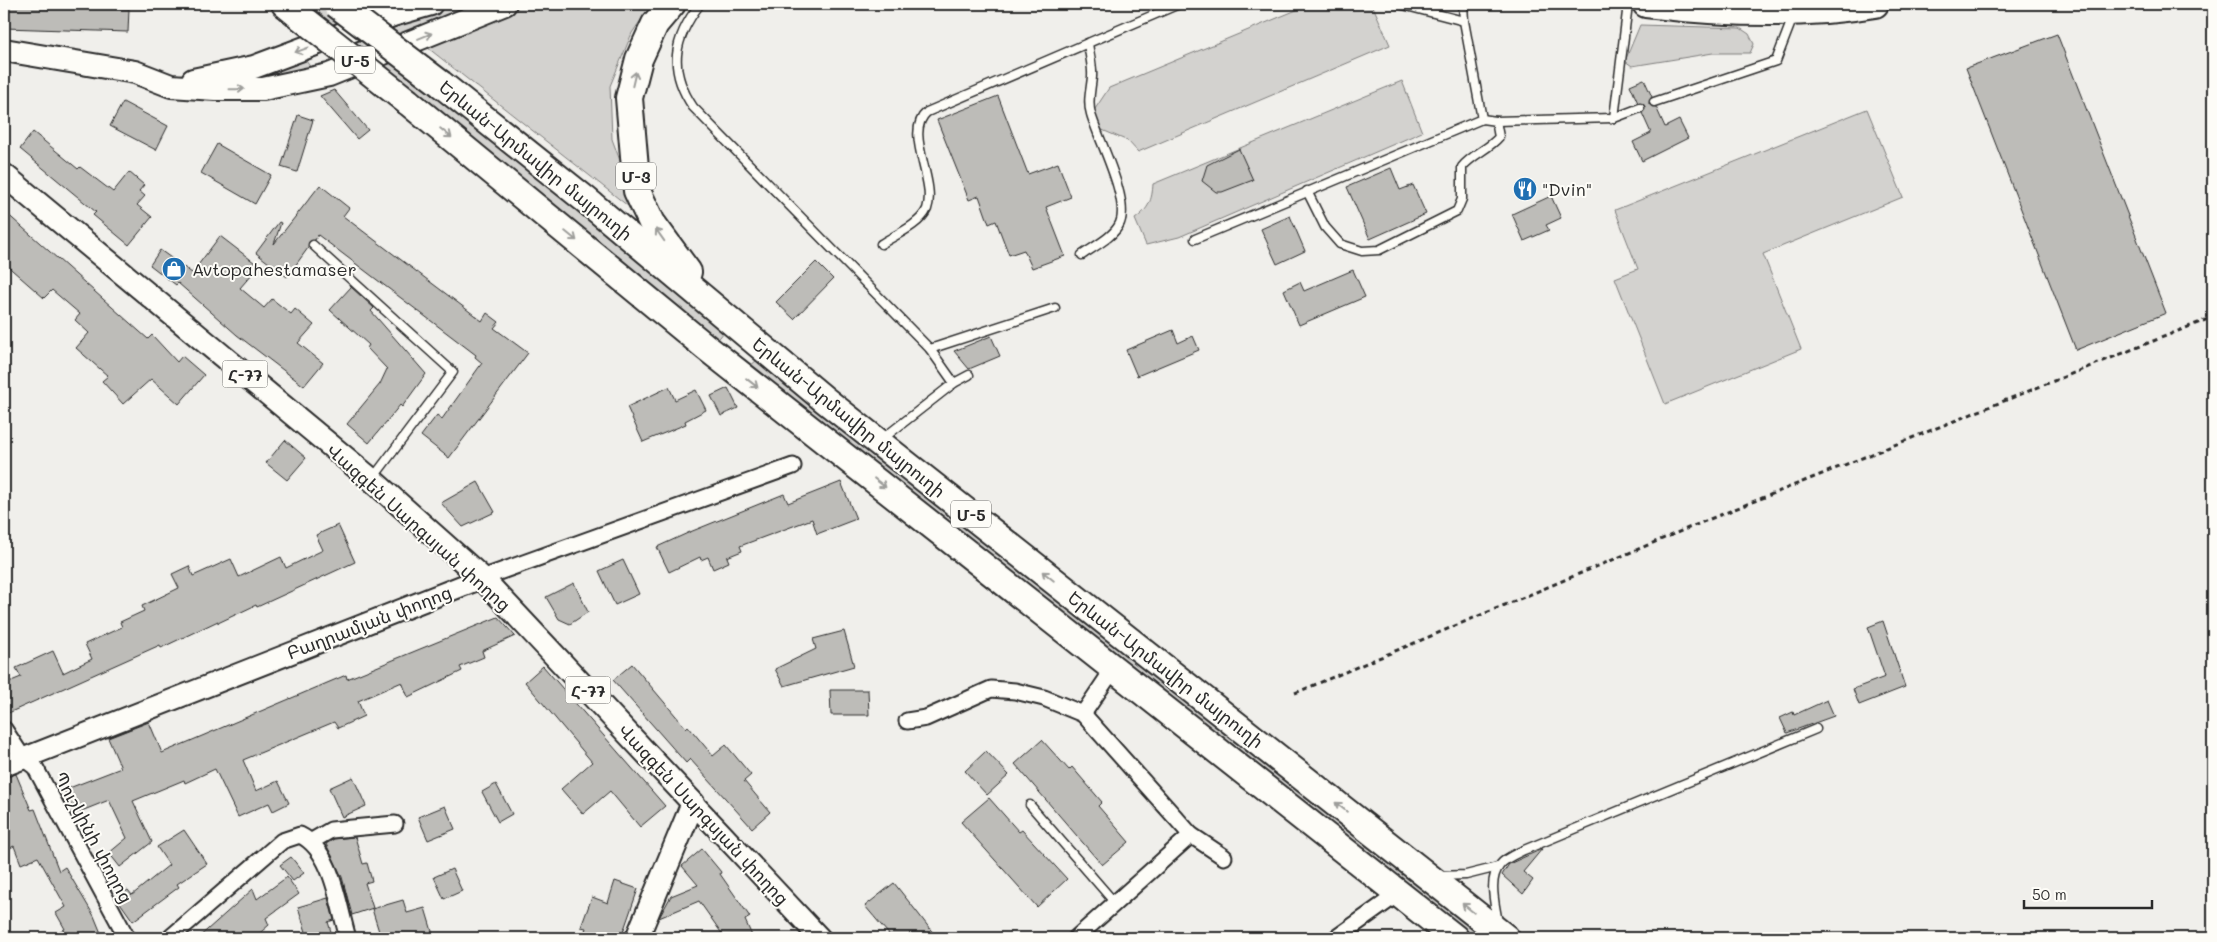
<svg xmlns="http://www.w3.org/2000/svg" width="2217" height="942" viewBox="0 0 2217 942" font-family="Mali,'Noto Sans Armenian',sans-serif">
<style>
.green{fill:#d3d2cf;stroke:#7f7e7d}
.building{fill:#bdbcb8;stroke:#2b2b2b}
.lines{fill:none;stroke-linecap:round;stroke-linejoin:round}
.lane-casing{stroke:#2b2b2b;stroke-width:11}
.street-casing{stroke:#2b2b2b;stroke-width:19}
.secondary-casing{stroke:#2b2b2b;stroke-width:24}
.primary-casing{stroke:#2b2b2b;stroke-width:26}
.highway-casing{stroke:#2b2b2b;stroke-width:30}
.path{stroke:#2b2b2b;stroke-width:3;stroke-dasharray:5 4;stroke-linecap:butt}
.lane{stroke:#fdfcf7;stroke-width:8}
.street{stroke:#fdfcf7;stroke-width:15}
.secondary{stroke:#fdfcf7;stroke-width:20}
.primary{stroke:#fdfcf7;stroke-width:22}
.highway{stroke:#fdfcf7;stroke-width:26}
.highway-bridge-casing{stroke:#2b2b2b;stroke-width:30;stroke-linecap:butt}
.highway-bridge{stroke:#fdfcf7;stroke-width:26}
.oneway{stroke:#9e9e9b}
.labels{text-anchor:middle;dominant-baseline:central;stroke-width:4;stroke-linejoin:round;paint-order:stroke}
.shield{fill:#fdfcf7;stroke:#6a6a68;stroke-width:1}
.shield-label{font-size:16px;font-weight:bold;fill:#2b2b2b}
.street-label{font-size:18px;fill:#2b2b2b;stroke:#fdfcf7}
.poi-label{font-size:18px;fill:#2b2b2b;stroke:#fdfcf7;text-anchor:start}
</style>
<rect width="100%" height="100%" fill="#f0efeb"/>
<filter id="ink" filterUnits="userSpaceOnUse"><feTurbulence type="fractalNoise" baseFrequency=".02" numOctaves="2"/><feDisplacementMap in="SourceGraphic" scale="10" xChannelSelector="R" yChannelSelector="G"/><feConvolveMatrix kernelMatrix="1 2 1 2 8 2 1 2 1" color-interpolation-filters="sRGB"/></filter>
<g filter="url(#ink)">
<g class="green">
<path d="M296,4H321L447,103L724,332L716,342Z"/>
<path d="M457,4H475L392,37L383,28L421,13Z"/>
<path d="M519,4H652L632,33L610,86L612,139L629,185L628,206L423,44Z"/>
<path d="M1311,4H1372L1390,45L1138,152L1128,141L1100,129L1093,112L1109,88Z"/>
<path d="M1640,25L1740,28L1749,34L1754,44L1750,53H1713L1632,66L1625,61Z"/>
<path d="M304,58L311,68L252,84Z"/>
<path d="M1402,81L1422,132L1179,237L1146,245L1135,219C1149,209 1152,200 1153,184Z"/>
<path d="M1867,109L1903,197L1763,254L1801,349L1665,404L1615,278L1638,269L1615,210Z"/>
<path d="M758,359L1491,938H1471L748,368Z"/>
</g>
<g class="building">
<path d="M4,4H50L49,7L129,9L128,32L4,28Z"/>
<path d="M2057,34L2166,313L2076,350L1966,68Z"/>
<path d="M1644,79L1652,97L1649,104L1656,107L1665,127L1679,120L1688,138L1642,161L1633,142L1651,133L1642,113L1645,106L1638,103L1630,85Z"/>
<path d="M334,90L368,130L357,139L320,96Z"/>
<path d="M998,96L1028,174L1058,163L1071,197L1046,207L1065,256L1032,268L1024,250L1009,255L996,221L989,224L979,196L969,200L937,120Z"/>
<path d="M123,102L168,126L156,150L110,126Z"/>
<path d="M298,115L313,120L297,172L281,167Z"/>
<path d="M33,132L78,169L80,167L113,192L129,172L144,185L139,191L145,196L137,205L152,217L129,245L93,215L96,212L20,149Z"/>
<path d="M217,144L271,175L255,204L201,173Z"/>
<path d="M1239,149L1253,180L1222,192H1216L1202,181L1207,165Z"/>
<path d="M1391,168L1400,190L1413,185L1426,214L1370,239L1347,187Z"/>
<path d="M320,185L349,208L343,216L482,321L487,313L499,322L494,328L528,353L449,458L421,436L437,415L442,419L482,363L475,357L476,355L318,235L315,240L309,242L308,248L287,277L256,253L279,222L281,223L274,244Z"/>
<path d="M1551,196L1561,218L1546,225L1549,230L1524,241L1512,214Z"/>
<path d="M4,211L148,339L152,335L177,362L182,356L204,375L179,404L151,379L123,404L102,381L108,376L76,348L89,333L75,320L80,314L52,290L44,298L4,263Z"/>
<path d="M1290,216L1305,251L1277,264L1261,229Z"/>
<path d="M220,236L259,266L240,288L264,308L272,299L291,314L295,309L314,325L298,343L323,363L304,386L237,335L178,283L176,285L150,265L160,250L192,273Z"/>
<path d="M816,262L833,279L794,319L776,302Z"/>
<path d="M1353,270L1365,297L1299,325L1284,290L1300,282L1304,291Z"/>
<path d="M351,287L374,308L371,311L426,374L402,407L400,405L369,443L347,424L380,384L387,369L367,348L369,345L330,310Z"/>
<path d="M1173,330L1178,343L1193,336L1199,350L1137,376L1126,350Z"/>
<path d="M991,336L1000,356L969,369L954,351Z"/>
<path d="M669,387L675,400L696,390L706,410L685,421L686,424L643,442L627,407Z"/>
<path d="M728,388L738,408L721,416L711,396Z"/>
<path d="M285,440L306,458L287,480L266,463Z"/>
<path d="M478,482L495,512L463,527L441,503Z"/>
<path d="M841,482L856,519L817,534L812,519L740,546L742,551L727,557L729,562L713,569L708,557L701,560L700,557L669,572L657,547L690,532L784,494L788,503Z"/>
<path d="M338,525L355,562L257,607L256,605L218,623V621L161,648L160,645L4,715V684L21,677L16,668L53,651L63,673L92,659L85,644L122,627L120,622L144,611L142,606L179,588L172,574L189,566L193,576L231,559L239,577L281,557L286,568L323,550L316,535Z"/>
<path d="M623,560L639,594L615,605L599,571Z"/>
<path d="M574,583L588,612L570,624L559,619L546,597Z"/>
<path d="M498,617L515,636L482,651L484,657L460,667L462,671L408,697L402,682L358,701L364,716L338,728L334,722L243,760L256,791L278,781L289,803L273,811L269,803L238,817L215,769L185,783L184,780L133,801L152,842L120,867L109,853L127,838L109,800L74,814L64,790L121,768L108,738L149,722L162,753L346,675L347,679Z"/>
<path d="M1883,621L1905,687L1859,705L1853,689L1885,677L1868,627Z"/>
<path d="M844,631L854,666L784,686L775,669L816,649L813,639Z"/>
<path d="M632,664L686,728L688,726L713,756L726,745L751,775L744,781L770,812L752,828L690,759L686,763L613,680Z"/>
<path d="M543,666L665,806L640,827L610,791L583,814L561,789L592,762L525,682Z"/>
<path d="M830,690H868L869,715H831Z"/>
<path d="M1827,700L1834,716L1787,733L1780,718L1793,712L1794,715Z"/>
<path d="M1042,740L1069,770L1072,767L1102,802L1098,806L1129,842L1102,865L1015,764Z"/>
<path d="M986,751L1009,775L987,795L965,771Z"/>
<path d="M16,774L31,810L35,809L59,871L65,867L94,916L103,938H44L65,929L56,913L66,907L38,857L21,864L14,846L4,851V778Z"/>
<path d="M353,777L366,806L342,817L329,788Z"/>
<path d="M496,784L512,814L498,822L482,792Z"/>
<path d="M989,798L1019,832L1022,830L1067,879L1037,907L961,822Z"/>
<path d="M445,806L455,829L428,840L418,817Z"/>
<path d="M184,830L207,864L177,884L179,887L133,921L116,897L128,890L132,895L169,865L157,847Z"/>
<path d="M355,837L363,864L367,863L372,881L365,883L373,908L352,915L342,877L326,844L334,839Z"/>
<path d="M702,849L721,872L720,874L750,917L745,920L753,938H725L699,901L659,918L671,896L698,885L682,866Z"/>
<path d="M1542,849L1523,872L1533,880L1523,894L1502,875L1509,864Z"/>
<path d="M291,857L304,873L293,881L280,865Z"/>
<path d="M452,869L462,891L444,899L434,877Z"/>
<path d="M287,877L299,894L266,918L269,925L254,938H198L253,889L257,899Z"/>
<path d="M615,881L638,889L621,938H582L586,928L581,927L592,897L608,903Z"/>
<path d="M894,883L917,912L937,938H892L865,906Z"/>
<path d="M328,898L334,920L328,922L333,938H308L298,907Z"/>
<path d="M403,900L407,913L425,908L434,938H381L372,909Z"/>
</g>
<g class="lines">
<g class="lane-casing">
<g id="lane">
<path d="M700,4C673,39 668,70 693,107L930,349L954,383"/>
<path d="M1399,4L1464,21"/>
<path d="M1463,4L1464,21L1482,119"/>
<path d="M1628,4L1614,118L1640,108"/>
<path d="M1654,102L1776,61L1793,17"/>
<path d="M1307,191L1325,227L1340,244L1362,251L1379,250L1457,211L1462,199V167C1473,154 1489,149 1499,137L1496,121"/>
<path d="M1195,239L1482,119L1496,121L1614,118"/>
<path d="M881,244C895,235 920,225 927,209C937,181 903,132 927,112L1179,4"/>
<path d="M313,245L453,372L373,478"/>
<path d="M1082,255C1093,247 1114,237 1120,223C1130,199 1098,139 1091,114C1087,102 1091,89 1092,77C1093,66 1089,53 1088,43"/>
<path d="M930,349L1055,308"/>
<path d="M881,440L954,383L969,375"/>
<path d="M1030,805L1115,903"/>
<path d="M1439,876L1466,875L1498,867"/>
<path d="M1498,924C1496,907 1487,880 1500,865C1505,858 1516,854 1524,850L1816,729"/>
</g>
</g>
<g class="street-casing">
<g id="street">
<path d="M482,578L793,466"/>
<path d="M1083,714L1114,668"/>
<path d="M907,721L926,718L991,689L1015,691L1044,698L1083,714L1191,835L1076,938"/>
<path d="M4,729L23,758L35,767L127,938"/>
<path d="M1191,835L1224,857"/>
<path d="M312,841L331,830L395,824"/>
<path d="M170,938L282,841L300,835C333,851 338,905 348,938"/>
<path d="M1336,938L1399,893"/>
</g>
</g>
<g class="secondary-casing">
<g id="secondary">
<path d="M4,766L482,578"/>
<path d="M693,803L820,938"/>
</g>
</g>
<g class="primary-casing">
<g id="primary">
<path d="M4,50L135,72L171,86L215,89H263L329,75L505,4"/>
<path d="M193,80L254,67L393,15L431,4"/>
<path d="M4,175L372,480L482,578L693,803L637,938"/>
</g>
</g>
<g class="highway-casing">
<g id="highway">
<path d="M285,4L302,18"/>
<path d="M672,4L655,24L639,59L629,98L637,191L652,223L688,272"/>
<path d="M1646,4C1721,13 1800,17 1875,4"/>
<path d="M441,84L586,200L825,400L1506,938"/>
<path d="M408,102L707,348L1455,938"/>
</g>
</g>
<path class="path" d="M1295,693L1710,519L2213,317"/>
<use href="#lane" class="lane"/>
<use href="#street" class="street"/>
<use href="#secondary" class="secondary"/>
<use href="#primary" class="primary"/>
<use href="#highway" class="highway"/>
<g class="highway-bridge-casing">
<g id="highway-bridge">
<path d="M336,4L441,84"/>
<path d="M302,18L408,102"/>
</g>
</g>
<use href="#highway-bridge" class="highway-bridge"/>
</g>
<defs><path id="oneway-shaft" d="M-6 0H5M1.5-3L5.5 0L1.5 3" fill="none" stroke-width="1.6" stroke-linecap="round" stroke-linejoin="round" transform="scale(1.25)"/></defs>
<g class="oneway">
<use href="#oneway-shaft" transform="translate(425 36) rotate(-22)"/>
<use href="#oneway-shaft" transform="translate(302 50) rotate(160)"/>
<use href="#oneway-shaft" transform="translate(634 79) rotate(-77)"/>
<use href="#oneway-shaft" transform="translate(237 89) rotate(-1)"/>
<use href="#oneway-shaft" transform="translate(446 133) rotate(39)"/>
<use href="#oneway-shaft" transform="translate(660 235) rotate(-125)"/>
<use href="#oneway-shaft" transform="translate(571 236) rotate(39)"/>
<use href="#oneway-shaft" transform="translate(752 383) rotate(38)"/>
<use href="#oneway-shaft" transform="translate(880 483) rotate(38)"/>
<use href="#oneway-shaft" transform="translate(1048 576) rotate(-141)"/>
<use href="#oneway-shaft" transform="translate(1341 807) rotate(-142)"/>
<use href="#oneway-shaft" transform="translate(1468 908) rotate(-141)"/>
</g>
</g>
<defs>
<g id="restaurant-disc" transform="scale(1.25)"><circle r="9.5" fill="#1f6fb2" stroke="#fdfcf7"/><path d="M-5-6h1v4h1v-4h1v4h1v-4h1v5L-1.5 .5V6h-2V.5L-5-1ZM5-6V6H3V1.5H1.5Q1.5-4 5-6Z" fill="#fff"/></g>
<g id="shop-disc" transform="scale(1.25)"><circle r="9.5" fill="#1f6fb2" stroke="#fdfcf7"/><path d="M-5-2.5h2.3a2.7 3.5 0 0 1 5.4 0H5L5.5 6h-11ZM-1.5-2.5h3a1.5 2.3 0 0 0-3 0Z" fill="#fff"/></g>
</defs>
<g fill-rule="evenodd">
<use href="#restaurant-disc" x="1525" y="189"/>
<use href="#shop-disc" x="174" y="269"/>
</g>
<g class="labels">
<g class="shield">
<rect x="335" y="46.5" width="40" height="27" rx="4"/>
<rect x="616" y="162.5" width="40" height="27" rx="4"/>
<rect x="222.5" y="360.5" width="45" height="27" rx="4"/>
<rect x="951" y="500.5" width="40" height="27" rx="4"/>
<rect x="565.5" y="676.5" width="45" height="27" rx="4"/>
</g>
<g class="shield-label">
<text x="355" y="60">Մ-5</text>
<text x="636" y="176">Մ-3</text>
<text x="245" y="374">Հ-77</text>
<text x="971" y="514">Մ-5</text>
<text x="588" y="690">Հ-77</text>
</g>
<g class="street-label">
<text transform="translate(536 160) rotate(39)">Երևան-Արմավիր մայրուղի</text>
<text transform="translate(849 417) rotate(39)">Երևան-Արմավիր մայրուղի</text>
<text transform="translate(419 527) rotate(42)">Վազգեն Սարգսյան փողոց</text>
<text transform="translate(369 622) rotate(-21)">Բաղրամյան փողոց</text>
<text transform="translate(1166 669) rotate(38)">Երևան-Արմավիր մայրուղի</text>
<text transform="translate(704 814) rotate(47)">Վազգեն Սարգսյան փողոց</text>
<text transform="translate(94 837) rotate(62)">Պուշկինի փողոց</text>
</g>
<g class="poi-label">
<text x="1542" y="189">"Dvin"</text>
<text x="192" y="269">Avtopahestamaser</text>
</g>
</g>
<rect width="2217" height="942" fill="none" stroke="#fdfcf7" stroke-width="20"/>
<rect x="10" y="10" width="2197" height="922" fill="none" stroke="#2b2b2b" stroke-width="2" filter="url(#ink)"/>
<path d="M2024 900v8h128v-8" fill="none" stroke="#2b2b2b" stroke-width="2.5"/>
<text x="2032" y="900" font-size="15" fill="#2b2b2b" stroke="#fdfcf7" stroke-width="4" paint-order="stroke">50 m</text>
</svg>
